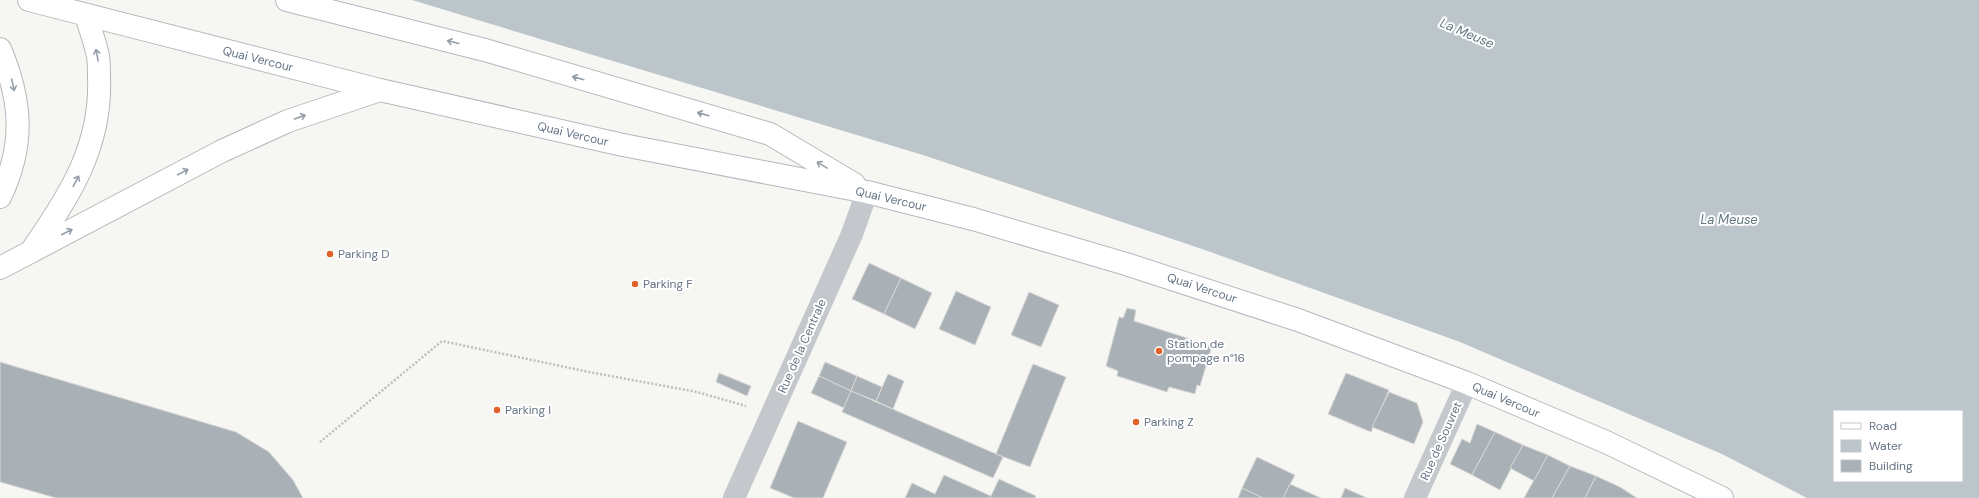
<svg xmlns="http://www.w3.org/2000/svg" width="1979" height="498" viewBox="0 0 1979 498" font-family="'DM Sans',sans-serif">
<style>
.water{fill:#bbc5ca;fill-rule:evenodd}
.building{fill:#a9b0b6;stroke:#d8d8d6}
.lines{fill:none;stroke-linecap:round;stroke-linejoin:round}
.major-casing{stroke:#b5b9bd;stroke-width:24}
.highway-casing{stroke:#b5b8bb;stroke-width:24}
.path{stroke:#bcbec0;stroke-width:2.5;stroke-dasharray:2 2;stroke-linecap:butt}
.minor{stroke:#c4c7cb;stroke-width:22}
.major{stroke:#fff;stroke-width:22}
.highway{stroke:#fff;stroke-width:22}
.oneway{stroke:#949ea9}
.poi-dot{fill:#e0612a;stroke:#fff;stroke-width:1.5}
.labels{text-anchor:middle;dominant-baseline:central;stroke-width:4;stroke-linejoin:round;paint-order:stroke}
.street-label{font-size:12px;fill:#667484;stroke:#fff}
.poi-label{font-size:12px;fill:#667484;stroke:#fff;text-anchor:start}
.water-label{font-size:13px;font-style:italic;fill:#627680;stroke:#fff}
</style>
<rect width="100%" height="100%" fill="#f6f6f3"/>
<path class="water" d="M412,0H1979V498H1807L1722,454L1460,342L1205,250L926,156ZM1834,411H1962V481H1834Z"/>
<g class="building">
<path d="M869,263L901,278L884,314L852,299Z"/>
<path d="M901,278L932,293L915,329L884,314Z"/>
<path d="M956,291L991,307L975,345L939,329Z"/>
<path d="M1029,292L1059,305L1041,347L1011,335Z"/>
<path d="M1127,308L1136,310L1134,321L1212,346L1200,386L1197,385L1195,394L1169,387L1167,392L1117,376L1118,371L1106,366L1119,317L1123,318Z"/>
<path d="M0,362L236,432L269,452L293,480L303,498H56L0,482Z"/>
<path d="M825,362L857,376L851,391L819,376Z"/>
<path d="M1033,364L1066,377L1030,467L996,454Z"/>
<path d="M719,373L751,386L747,396L716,382Z"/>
<path d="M1346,373L1389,390L1371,432L1328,414Z"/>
<path d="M888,374L904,381L893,409L876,401Z"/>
<path d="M819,376L851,391L844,408L811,393Z"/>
<path d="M857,376L882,387L876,401L851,391Z"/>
<path d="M851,391L1003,457L993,478L842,412Z"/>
<path d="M1389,392L1417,403L1423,422L1414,444L1372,427Z"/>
<path d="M798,421L847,442L823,498H794L770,488Z"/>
<path d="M1477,424L1495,432L1472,475L1450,464L1462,439L1470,443Z"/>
<path d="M1495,432L1523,445L1500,490L1472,475Z"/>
<path d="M1523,445L1548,455L1534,481L1510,468Z"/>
<path d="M1548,455L1570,466L1552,498H1524Z"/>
<path d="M1257,457L1295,475L1283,498H1263L1242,488Z"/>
<path d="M1570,466L1596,476L1585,498H1552Z"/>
<path d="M944,475L991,496L990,498H905L912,483L935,494Z"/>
<path d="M1596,476L1620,487L1637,498H1585Z"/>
<path d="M999,479L1036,496L1035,498H990Z"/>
<path d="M1290,484L1321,498H1283Z"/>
<path d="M1242,488L1263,498H1238Z"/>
<path d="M1345,488L1367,498H1341Z"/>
</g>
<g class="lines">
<g class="major-casing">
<g id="major">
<path d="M29,0L380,90L623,145L867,192L973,219L1126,264L1298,320L1467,383L1606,442L1722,498"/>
<path d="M287,0L485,50L770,134L854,184"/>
</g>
</g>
<g class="highway-casing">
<g id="highway">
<path d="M0,49C22,101 25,145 0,197"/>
<path d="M34,247C71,194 102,144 99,77C99,70 99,63 98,56C95,42 90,29 86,15"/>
<path d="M0,268L222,151L288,121L380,90"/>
</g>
</g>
<path class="path" d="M320,442L442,341L589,372L697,392L746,406"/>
<g class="minor">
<path d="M734,498L852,234L867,192"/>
<path d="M1415,498L1467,383"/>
</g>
<use href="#major" class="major"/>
<use href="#highway" class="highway"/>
</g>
<defs><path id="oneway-shaft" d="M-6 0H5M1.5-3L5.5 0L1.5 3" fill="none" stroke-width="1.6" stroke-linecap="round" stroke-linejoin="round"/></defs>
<g class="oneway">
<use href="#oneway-shaft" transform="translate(453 42) rotate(-166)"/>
<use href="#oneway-shaft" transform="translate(97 55) rotate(-101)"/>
<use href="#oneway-shaft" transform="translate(578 78) rotate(-164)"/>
<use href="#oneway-shaft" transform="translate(13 85) rotate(77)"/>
<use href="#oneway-shaft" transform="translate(703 114) rotate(-164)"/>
<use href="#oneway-shaft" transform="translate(300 117) rotate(-19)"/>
<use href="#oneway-shaft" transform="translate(822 165) rotate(-149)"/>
<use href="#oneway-shaft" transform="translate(183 172) rotate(-28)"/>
<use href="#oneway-shaft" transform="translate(76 181) rotate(-62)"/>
<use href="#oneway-shaft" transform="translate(67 232) rotate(-27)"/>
</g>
<g class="poi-dot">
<circle cx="330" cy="254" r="4"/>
<circle cx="635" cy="284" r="4"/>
<circle cx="1159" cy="351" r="4"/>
<circle cx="497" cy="410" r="4"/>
<circle cx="1136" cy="422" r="4"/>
</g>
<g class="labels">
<g class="street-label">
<text transform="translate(258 59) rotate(14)">Quai Vercour</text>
<text transform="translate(573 134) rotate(13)">Quai Vercour</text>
<text transform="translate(891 199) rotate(13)">Quai Vercour</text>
<text transform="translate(1202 288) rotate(18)">Quai Vercour</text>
<text transform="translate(802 346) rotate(-66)">Rue de la Centrale</text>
<text transform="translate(1506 400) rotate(23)">Quai Vercour</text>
<text transform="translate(1441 441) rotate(-66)">Rue de Souvret</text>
</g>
<g class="poi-label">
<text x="338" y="254">Parking D</text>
<text x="643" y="284">Parking F</text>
<text x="1167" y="344">Station de<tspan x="1167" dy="14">pompage n°16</tspan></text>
<text x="505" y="410">Parking I</text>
<text x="1144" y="422">Parking Z</text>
</g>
<g class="water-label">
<text transform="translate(1467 33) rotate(23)">La Meuse</text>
<text x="1729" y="219">La Meuse</text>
</g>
</g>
<rect x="1833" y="410" width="130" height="72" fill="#ffffff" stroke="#c2c7ce"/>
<rect x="1841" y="423" width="20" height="6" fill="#ffffff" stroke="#c2c7ce"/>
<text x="1869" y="430" font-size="12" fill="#667484">Road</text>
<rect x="1841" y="440" width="20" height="12" fill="#bbc5ca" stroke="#c2c7ce"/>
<text x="1869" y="450" font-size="12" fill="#667484">Water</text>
<rect x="1841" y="460" width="20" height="12" fill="#a9b0b6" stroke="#c2c7ce"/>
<text x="1869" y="470" font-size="12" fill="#667484">Building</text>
</svg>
